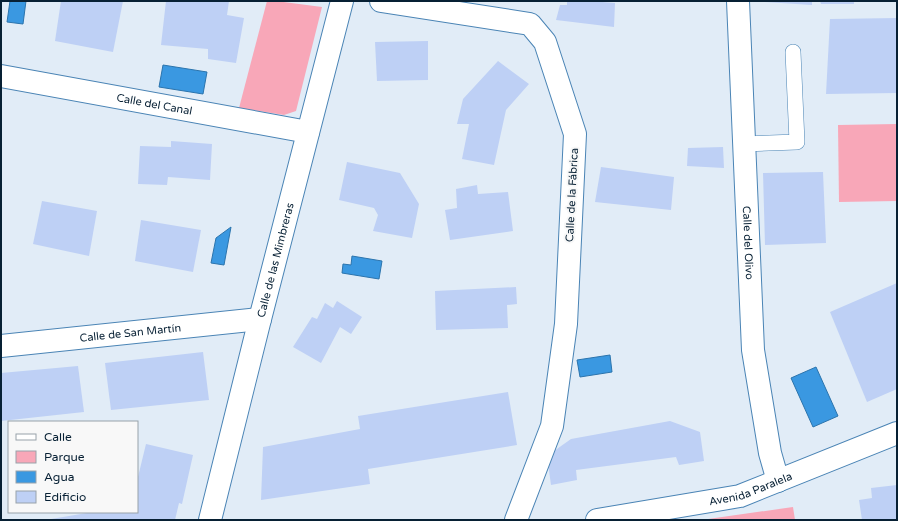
<svg xmlns="http://www.w3.org/2000/svg" width="898" height="521" viewBox="0 0 898 521" font-family="'Varela Round',sans-serif">
<style>
.green{fill:#f8a7b8}
.water{fill:#3a98e1;stroke:#2b74ad}
.building{fill:#bed0f5}
.lines{fill:none;stroke-linecap:round;stroke-linejoin:round}
.lane-casing{stroke:#4a84b5;stroke-width:16}
.street-casing{stroke:#4a84b5;stroke-width:24}
.lane{stroke:#fff;stroke-width:15}
.street{stroke:#fff;stroke-width:22}
.labels{text-anchor:middle;dominant-baseline:central;stroke-width:4;stroke-linejoin:round;paint-order:stroke}
.street-label{font-size:11px;fill:#072034;stroke:#f8f8f8}
</style>
<rect width="100%" height="100%" fill="#e1ecf7"/>
<g class="green">
<path d="M267,1H276L322,7L296,111L284,115L239,108Z"/>
<path d="M897,124V201L839,202L838,125Z"/>
<path d="M793,507L795,520H701Z"/>
</g>
<g class="water">
<path d="M10,1H26L23,24L7,22Z"/>
<path d="M163,65L207,72L203,94L159,87Z"/>
<path d="M231,227L224,265L211,263L216,238Z"/>
<path d="M352,256L382,261L379,279L342,273L343,264L351,265Z"/>
<path d="M610,355L612,372L580,377L577,360Z"/>
<path d="M816,367L838,416L813,427L791,378Z"/>
</g>
<g class="building">
<path d="M61,1H123L113,52L55,41Z"/>
<path d="M166,1H229L227,15L244,18L236,63L208,59V49L161,45Z"/>
<path d="M567,1H590L615,3L614,27L556,20L560,5H567Z"/>
<path d="M765,1H812V5L765,2Z"/>
<path d="M820,1H854V4H821Z"/>
<path d="M897,18V93L826,94L830,19Z"/>
<path d="M428,41V80L377,81L375,42Z"/>
<path d="M498,61L529,84L506,110L494,165L462,159L469,124H457L463,99Z"/>
<path d="M171,141L212,144L210,180L168,177L167,185L138,184L140,146L171,147Z"/>
<path d="M723,147L724,168L687,166L688,148Z"/>
<path d="M347,162L400,173L419,204L412,238L373,231L378,215L374,208L339,200Z"/>
<path d="M601,167L674,177L671,210L595,202Z"/>
<path d="M823,172L826,243L765,245L763,173Z"/>
<path d="M477,185L478,194L508,192L513,231L450,240L445,210L457,208L456,189Z"/>
<path d="M42,201L97,211L89,256L33,244Z"/>
<path d="M141,220L201,230L193,272L135,261Z"/>
<path d="M897,283V389L867,402L830,312Z"/>
<path d="M516,287L517,304L507,305L508,328L436,330L435,291Z"/>
<path d="M337,301L362,317L351,334L340,327L321,363L293,347L312,317L317,319L325,303L333,308Z"/>
<path d="M203,352L209,400L111,410L105,363Z"/>
<path d="M78,366L84,412L1,421V373Z"/>
<path d="M508,392L517,445L368,469L370,484L261,500L263,447L360,429L358,416Z"/>
<path d="M670,421L700,432L704,461L679,465L676,457L576,470L577,480L551,485L547,456L571,439Z"/>
<path d="M146,444L193,455L182,504L179,503L175,520H45L93,512H137V481Z"/>
<path d="M897,485V520H862L859,500L872,498L871,488Z"/>
</g>
<g class="lines">
<g class="lane-casing">
<path id="lane" d="M743,144L797,142L793,52"/>
</g>
<g class="street-casing">
<g id="street">
<path d="M381,1L530,24L545,42L575,134L566,324L552,426L516,520"/>
<path id="s1" d="M738,1L753,350L770,453L778,481"/>
<path id="s2" d="M1,76L308,132"/>
<path id="s3" d="M1,346L260,319"/>
<path id="s4" d="M210,520L260,319L342,1"/>
<path id="s5" d="M597,520L740,496L897,433"/>
</g>
</g>
<use href="#lane" class="lane"/>
<use href="#street" class="street"/>
</g>
<g class="labels">
<g class="street-label">
<text stroke="none"><textPath href="#s2" startOffset="156">Calle del Canal</textPath></text>
<text transform="translate(572 195) rotate(-87)">Calle de la Fábrica</text>
<text stroke="none"><textPath href="#s1" startOffset="242">Calle del Olivo</textPath></text>
<text stroke="none"><textPath href="#s4" startOffset="268">Calle de las Mimbreras</textPath></text>
<text stroke="none"><textPath href="#s3" startOffset="130">Calle de San Martín</textPath></text>
<text stroke="none"><textPath href="#s5" startOffset="157">Avenida Paralela</textPath></text>
</g>
</g>
<rect width="898" height="521" fill="none" stroke="#072034" stroke-width="4"/>
<rect x="8" y="421" width="130" height="92" fill="#f8f8f8" stroke="#98a2aa"/>
<rect x="16" y="434" width="20" height="6" fill="#ffffff" stroke="#98a2aa"/>
<text x="44" y="441" font-size="12" fill="#072034">Calle</text>
<rect x="16" y="451" width="20" height="12" fill="#f8a7b8" stroke="#98a2aa"/>
<text x="44" y="461" font-size="12" fill="#072034">Parque</text>
<rect x="16" y="471" width="20" height="12" fill="#3a98e1" stroke="#98a2aa"/>
<text x="44" y="481" font-size="12" fill="#072034">Agua</text>
<rect x="16" y="491" width="20" height="12" fill="#bed0f5" stroke="#98a2aa"/>
<text x="44" y="501" font-size="12" fill="#072034">Edificio</text>
</svg>
